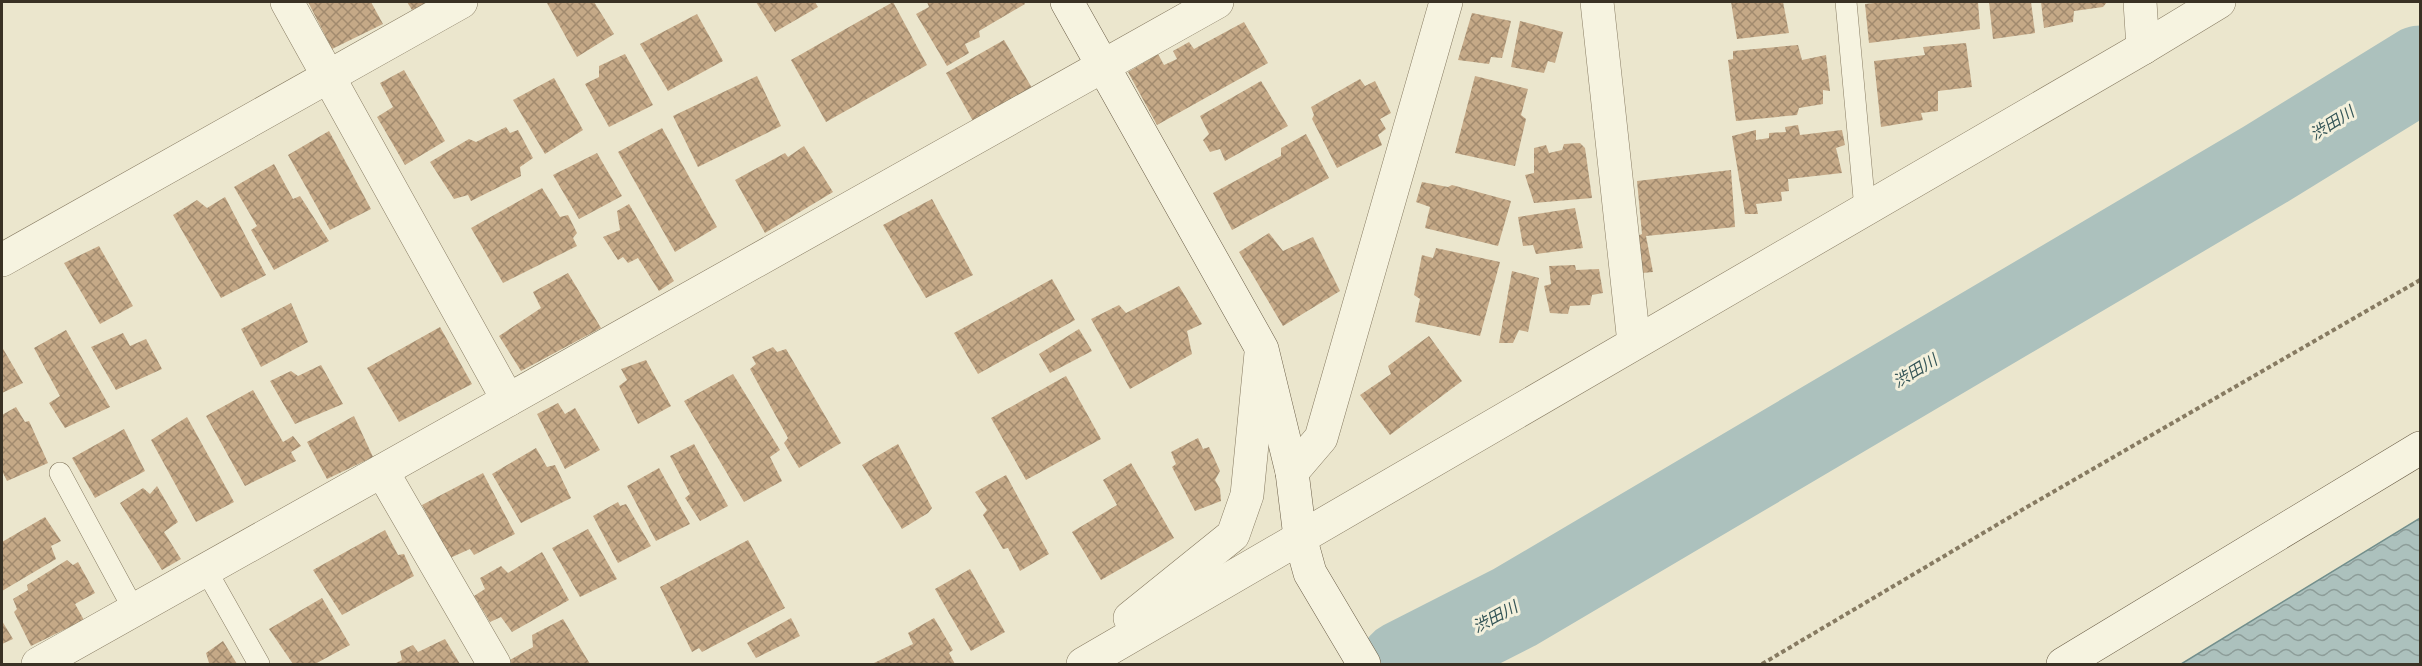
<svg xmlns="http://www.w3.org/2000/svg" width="2422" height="666" viewBox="0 0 2422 666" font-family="'Times New Roman','Noto Sans JP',serif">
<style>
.water{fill:url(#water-waves);stroke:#738f8c;stroke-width:1.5}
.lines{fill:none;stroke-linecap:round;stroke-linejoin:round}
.river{stroke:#acc1bd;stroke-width:87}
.building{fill:url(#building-cross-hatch)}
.lane-casing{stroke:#877b62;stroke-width:22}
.street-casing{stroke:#877b62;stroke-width:34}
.secondary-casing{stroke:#695c45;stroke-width:34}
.path{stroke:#877b62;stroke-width:4;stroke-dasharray:4.5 3;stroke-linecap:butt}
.lane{stroke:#f6f3e0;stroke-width:21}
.street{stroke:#f6f3e0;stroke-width:33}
.secondary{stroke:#f6f3e0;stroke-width:33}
.labels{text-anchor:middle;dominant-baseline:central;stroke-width:6;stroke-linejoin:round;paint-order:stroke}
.water-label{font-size:16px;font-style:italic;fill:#355557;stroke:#f3f0dc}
</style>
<defs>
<pattern id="water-waves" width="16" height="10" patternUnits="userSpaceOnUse" patternTransform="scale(1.5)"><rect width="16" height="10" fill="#acc1bd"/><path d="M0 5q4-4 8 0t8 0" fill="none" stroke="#8d9d99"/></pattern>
<pattern id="building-cross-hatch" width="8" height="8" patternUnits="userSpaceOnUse" patternTransform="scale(1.5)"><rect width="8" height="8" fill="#c5a987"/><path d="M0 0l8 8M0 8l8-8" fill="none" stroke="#a18a6e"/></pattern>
</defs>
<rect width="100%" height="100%" fill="#ebe6cd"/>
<path class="water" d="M2420,518V664H2181Z"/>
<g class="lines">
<path class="river" d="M1403,664L1515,607L2266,164L2420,69"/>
</g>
<g class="building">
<path d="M308,2H371L383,24L332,49Z"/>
<path d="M407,2H430L412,10Z"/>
<path d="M550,2H594L614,34L577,57L547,3Z"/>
<path d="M756,2H815L818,7L775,32Z"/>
<path d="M893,2L927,65L826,122L791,60Z"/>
<path d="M927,2H1024L1025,4L979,31L980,37L965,44L969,53L947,66L916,14L929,7Z"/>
<path d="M1731,2H1783L1789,33L1737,39Z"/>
<path d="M1883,2H1978L1980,29L1869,43L1865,4Z"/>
<path d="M1989,2H2031L2035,33L1993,39Z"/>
<path d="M2041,2H2107L2103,7L2074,11L2073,22L2044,28Z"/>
<path d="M1472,13L1511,21L1502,58L1491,57L1489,64L1458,60Z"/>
<path d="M697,14L723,61L668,91L640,44Z"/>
<path d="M1520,21L1563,32L1555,63L1548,61L1544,73L1511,67Z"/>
<path d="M1244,22L1268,63L1157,125L1128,72L1158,54L1164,65L1177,59L1173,51L1189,42L1194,49Z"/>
<path d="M1004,40L1032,88L973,121L946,73Z"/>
<path d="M1966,43L1972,87L1938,91V111L1921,113L1923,120L1881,127L1874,61L1925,55L1923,47Z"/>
<path d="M1798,45L1802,60L1826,55L1830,91L1823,90V104L1799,108L1797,115L1736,121L1728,60L1733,59V51Z"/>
<path d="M625,54L653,105L609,127L585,84L599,77V66Z"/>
<path d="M404,70L445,141L405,165L377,117L393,107L380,83Z"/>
<path d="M757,76L781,126L698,167L673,116Z"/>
<path d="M1475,76L1528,89L1521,115L1526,119L1515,166L1455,153Z"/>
<path d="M554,78L583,130L545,154L513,100Z"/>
<path d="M1360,79L1365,86L1375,81L1391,113L1380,119L1386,129L1378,135L1382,145L1337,168L1312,119L1314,115L1311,107Z"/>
<path d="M1261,81L1288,126L1225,161L1220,149L1210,152L1203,140L1209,134L1200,116Z"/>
<path d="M1798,125L1800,135L1842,130L1845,145L1836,148L1842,173L1788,179L1789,191L1781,192L1782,201L1756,204L1758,214H1745L1732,136L1756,130V140L1769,138V133L1786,132L1785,127Z"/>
<path d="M506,127L510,133L518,130L533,158L520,167L521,176L471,201L468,195L454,199L430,162L469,139L476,142Z"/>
<path d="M662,128L717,227L675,252L618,152Z"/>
<path d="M329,131L371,209L330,230L288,155Z"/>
<path d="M1306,134L1329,178L1232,230L1213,193L1281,156V148Z"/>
<path d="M1580,143L1585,148L1592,198L1534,203L1525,175L1534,173V148L1546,145L1549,153L1562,150L1564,144Z"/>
<path d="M804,146L833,192L765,233L735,180L785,153L788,157Z"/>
<path d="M597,153L622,196L579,219L553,175Z"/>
<path d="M274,164L293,199L300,196L329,241L274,270L251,230L257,226L234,187Z"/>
<path d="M1731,170L1735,227L1646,236L1653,272L1642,273L1635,237L1642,234L1637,181Z"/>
<path d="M1422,182L1448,187L1452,185L1511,201L1498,246L1425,228L1430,207L1416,202Z"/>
<path d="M542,188L560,217L568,215L577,233L573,238L577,246L503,283L471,228Z"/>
<path d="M225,197L266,275L221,298L173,215L197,200L207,208Z"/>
<path d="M932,199L973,275L926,298L883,225Z"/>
<path d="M629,204L674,281L659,291L638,258L628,263L623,257L618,260L603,237L620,230L617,211Z"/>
<path d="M1575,208L1583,248L1536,254L1533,245L1523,246L1518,217Z"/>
<path d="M1269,233L1283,251L1313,237L1340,291L1283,326L1239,252Z"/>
<path d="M99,246L133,306L100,324L64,263Z"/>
<path d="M1436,248L1500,262L1480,336L1415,322L1420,299L1414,295L1422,255L1433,258Z"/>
<path d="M1575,265L1576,270L1599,269L1603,293L1592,295L1590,305L1570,306L1568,314L1550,313L1544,286L1551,284L1549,266Z"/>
<path d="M1512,271L1539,278L1528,332L1519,330L1513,343H1499Z"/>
<path d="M568,273L601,328L521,371L499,336L541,308L533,292Z"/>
<path d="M1052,279L1075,320L978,374L954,333Z"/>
<path d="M1179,286L1202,324L1187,331L1192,354L1130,389L1091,319L1119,305L1126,313Z"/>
<path d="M291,303L308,342L261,367L241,329Z"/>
<path d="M440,327L472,384L399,422L367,368Z"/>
<path d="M1079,329L1092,351L1050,373L1039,354Z"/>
<path d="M66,330L110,407L65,428L49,403L60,396L34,348Z"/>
<path d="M123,333L130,346L146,339L162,369L116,390L91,347Z"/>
<path d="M1429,336L1462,381L1390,435L1360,395L1391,374L1388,366Z"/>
<path d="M2,347L23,383L2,393Z"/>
<path d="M773,347L777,352L786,349L841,443L799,468L784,443L788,438L750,369L756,364L752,357Z"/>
<path d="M646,360L671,406L638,424L619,386L627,380L621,369Z"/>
<path d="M321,365L343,404L295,424L270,381L291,371L298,376Z"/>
<path d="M733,374L780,450L770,457L782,481L744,502L684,401Z"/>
<path d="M1066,376L1101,439L1026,480L991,418Z"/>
<path d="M253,390L283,442L293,436L301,446L291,452L296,461L245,486L206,416Z"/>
<path d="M558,403L565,414L575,408L600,450L565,469L537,414Z"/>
<path d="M16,407L25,422L29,421L48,463L7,481L2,471V415Z"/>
<path d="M354,416L373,457L327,479L307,442Z"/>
<path d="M187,417L234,502L196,522L151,440Z"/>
<path d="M124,429L145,471L95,498L72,458Z"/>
<path d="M1198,438L1203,449L1209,447L1220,471L1215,480L1220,489L1221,501L1195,511L1172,467L1176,464L1171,452Z"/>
<path d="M694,444L728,506L700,521L685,498L690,494L670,456Z"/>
<path d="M898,444L932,508L928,513L902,529L862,465Z"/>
<path d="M536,448L547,467L555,465L571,498L521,523L492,474Z"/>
<path d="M1131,463L1174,538L1101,580L1072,532L1117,505L1103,480Z"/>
<path d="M659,468L690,524L656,541L627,486Z"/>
<path d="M483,473L515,534L474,555L470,549L450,558L422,505Z"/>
<path d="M1006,475L1049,554L1020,571L1008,548L1003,549L983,515L987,510L975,492Z"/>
<path d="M157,486L178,522L164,532L181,559L162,570L120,503L143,488L150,494Z"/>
<path d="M618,502L620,506L626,504L651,546L618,563L593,516Z"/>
<path d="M45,517L61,541L51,546L56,559L2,591V542Z"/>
<path d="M588,529L617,579L580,597L552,548Z"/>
<path d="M385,530L398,555L404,554L414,576L342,615L313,570Z"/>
<path d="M748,540L785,608L702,652L699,648L692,652L660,587Z"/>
<path d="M542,552L569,600L512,632L501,617L490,622L474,596L485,589L480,578L501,566L508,573Z"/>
<path d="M67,560L73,565L78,562L95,593L75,604L84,620L31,646L14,612L17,609L13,599L28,590L27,585Z"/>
<path d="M970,569L1005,632L971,651L935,589Z"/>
<path d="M322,598L350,645L315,664H293L269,629Z"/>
<path d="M791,618L800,636L756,658L747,643Z"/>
<path d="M934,618L953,650L949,653L955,664H872L913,644L908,633Z"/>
<path d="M563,619L590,664H510L508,661L533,647L532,635Z"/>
<path d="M2,621L13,639L2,644Z"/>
<path d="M445,639L460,664H394L402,660L400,651L413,645L418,652Z"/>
<path d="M223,641L237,664H206L209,663L206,653Z"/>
</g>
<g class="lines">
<g class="lane-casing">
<g id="lane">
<path d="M1846,2L1865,209"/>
<path d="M60,473L134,610"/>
<path d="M206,570L259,664"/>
</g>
</g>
<g class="street-casing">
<g id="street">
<path d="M287,2L508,400"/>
<path d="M1597,2L1634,343"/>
<path d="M2140,2L2143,48"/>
<path d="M2,260L461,2"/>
<path d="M382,471L494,664"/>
<path d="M1292,472L1321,438L1446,2"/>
<path d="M1130,618L1233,535L1247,495L1261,353"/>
<path d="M38,664L1217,2"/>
<path d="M1083,664L2143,48L2219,2"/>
</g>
</g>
<g class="secondary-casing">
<g id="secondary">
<path d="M1067,2L1262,349L1292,472L1300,537L1310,573L1364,664"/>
<path d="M2063,664L2420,448"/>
</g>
</g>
<path class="path" d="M1762,664L2027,507L2420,280"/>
<use href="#lane" class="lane"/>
<use href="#street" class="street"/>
<use href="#secondary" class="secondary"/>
</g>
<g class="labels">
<g class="water-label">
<text transform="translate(2332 123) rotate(-32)">渋田川</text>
<text transform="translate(1915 371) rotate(-31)">渋田川</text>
<text transform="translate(1495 617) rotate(-28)">渋田川</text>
</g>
</g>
<rect width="2422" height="666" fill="none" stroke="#393124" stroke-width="6"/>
</svg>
